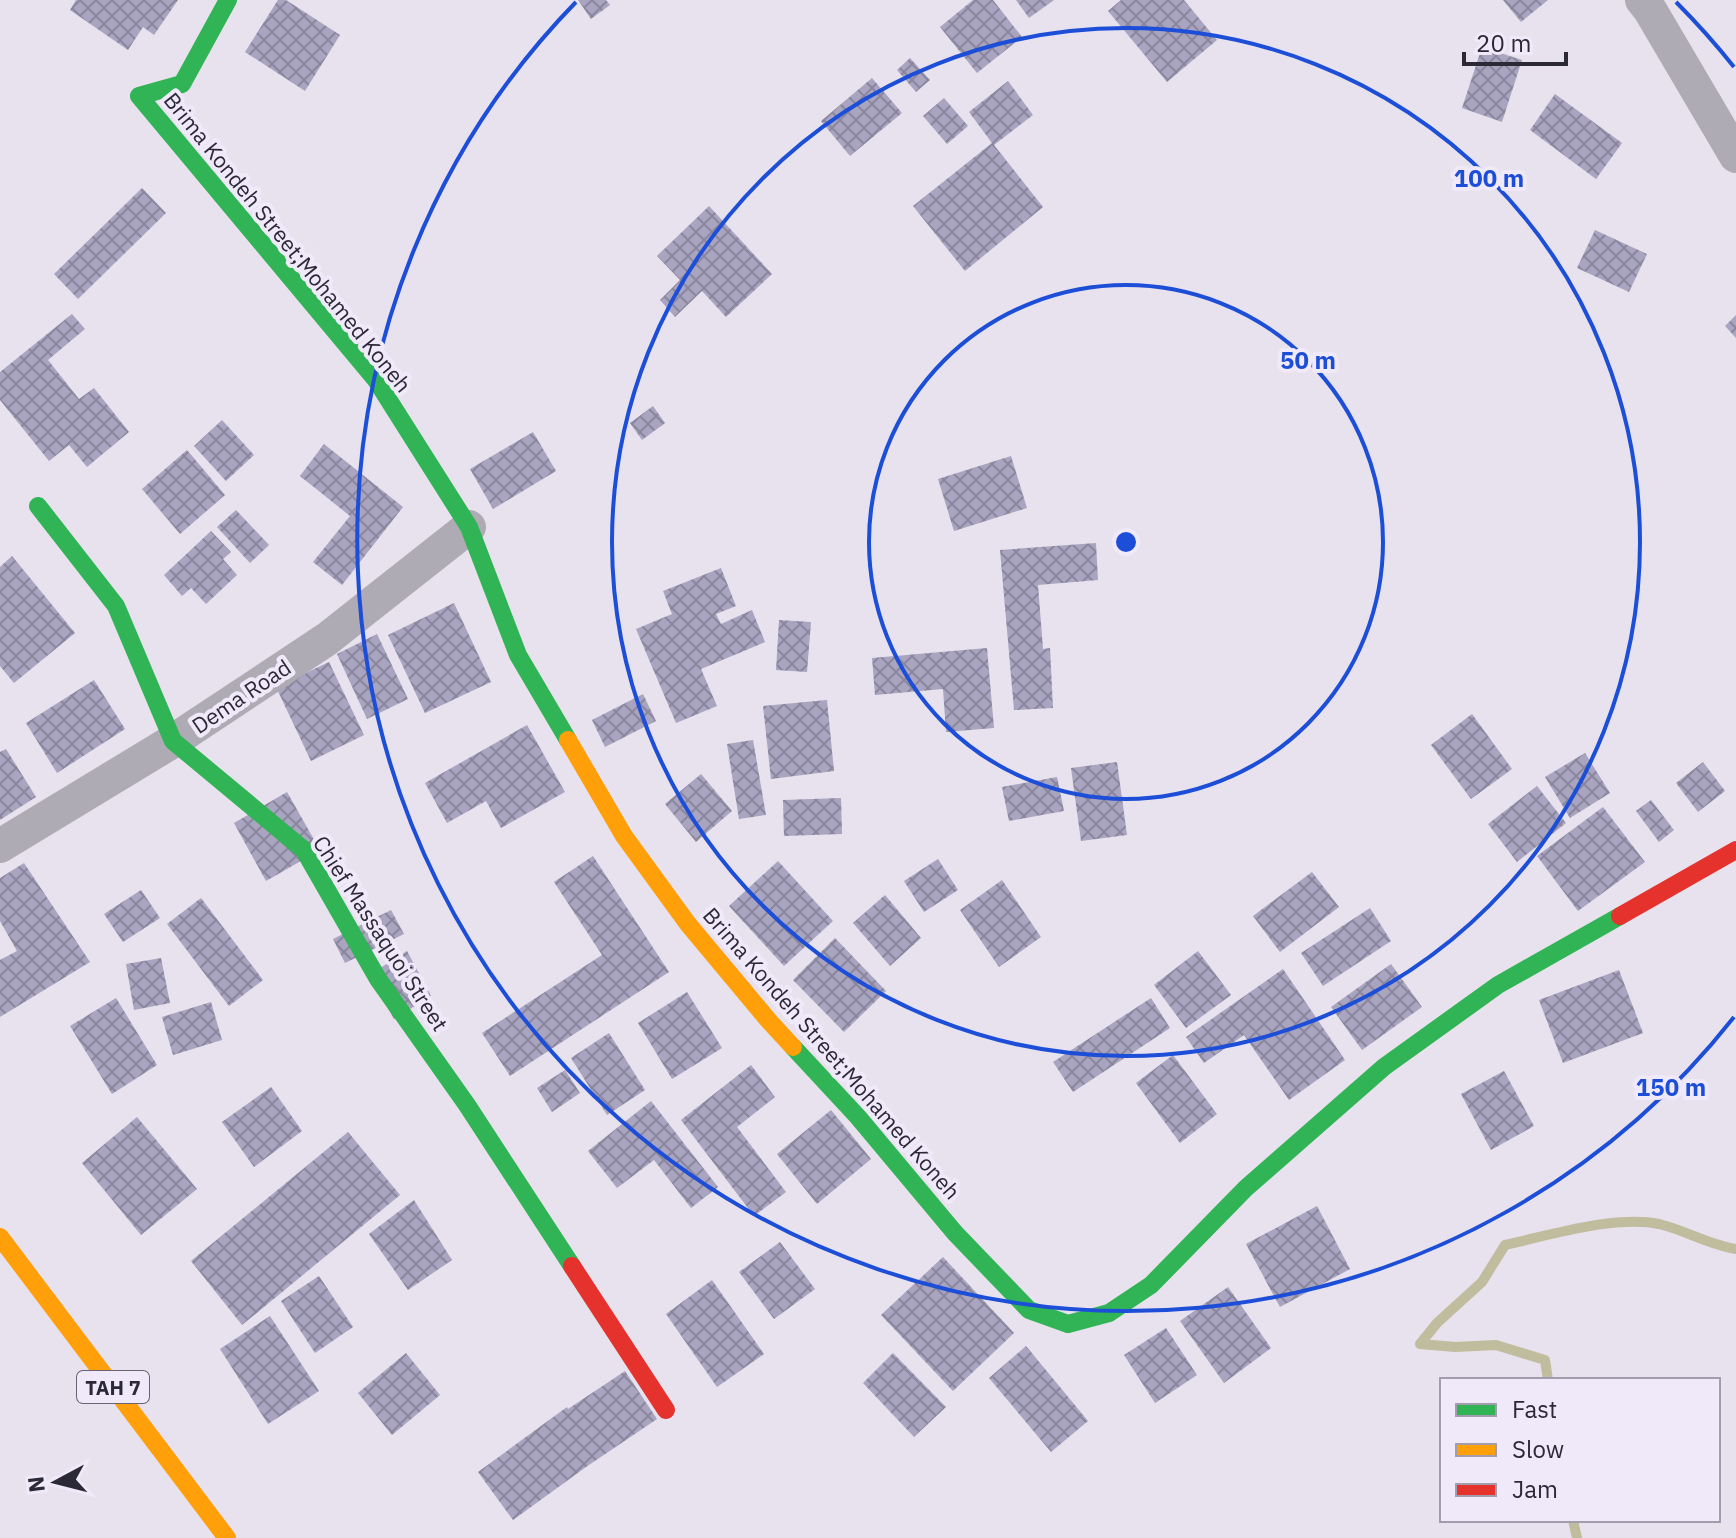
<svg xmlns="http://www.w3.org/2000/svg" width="1736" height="1538" viewBox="0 0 1736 1538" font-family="'IBM Plex Sans',sans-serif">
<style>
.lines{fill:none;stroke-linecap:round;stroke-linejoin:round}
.stream{stroke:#c0bc9e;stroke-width:10}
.building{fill:url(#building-cross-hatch)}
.street{stroke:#afabb5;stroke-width:34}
.fast{stroke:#30b455;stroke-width:18}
.slow{stroke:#ff9f0a;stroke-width:18}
.jam{stroke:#e5322d;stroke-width:18}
.ring{fill:none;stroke:#1d4ed8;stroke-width:4}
.labels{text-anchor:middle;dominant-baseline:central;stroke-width:8;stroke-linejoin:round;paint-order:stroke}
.shield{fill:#f0e9fa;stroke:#676372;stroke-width:2}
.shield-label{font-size:20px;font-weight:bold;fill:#2c2937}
.street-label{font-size:22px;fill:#2c2937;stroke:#f0e9fa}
.centre{fill:#1d4ed8;stroke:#f0e9fa;stroke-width:4}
.ring-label{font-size:24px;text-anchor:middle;font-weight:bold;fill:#1d4ed8;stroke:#f0e9fa;stroke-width:8;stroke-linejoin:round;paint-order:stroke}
</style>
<defs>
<pattern id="building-cross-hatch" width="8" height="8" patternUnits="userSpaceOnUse" patternTransform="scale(2)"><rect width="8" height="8" fill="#a9a4c0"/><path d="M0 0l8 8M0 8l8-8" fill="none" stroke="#8a869d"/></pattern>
</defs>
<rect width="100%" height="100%" fill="#e7e2ed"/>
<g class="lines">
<g class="stream">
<path d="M1548,1380L1545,1360L1496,1345L1455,1347L1420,1344L1437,1323L1482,1282L1505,1245C1550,1235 1615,1215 1659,1224C1685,1230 1709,1245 1736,1249"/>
<path d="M1573,1520L1577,1538"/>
</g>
</g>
<g class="building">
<path d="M76,0H178L154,35L143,27L128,50L70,10Z"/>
<path d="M278,0H286L340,35L305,91L245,52Z"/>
<path d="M578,0H606L610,5L591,19Z"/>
<path d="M973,0H993L1022,37L977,73L940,27Z"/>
<path d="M1016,0H1054L1029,18Z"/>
<path d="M1121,0H1184L1217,40L1167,82L1108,11Z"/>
<path d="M1503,0H1548L1521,22Z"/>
<path d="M1482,47L1522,60L1502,122L1462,108Z"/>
<path d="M910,58L930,80L916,92L897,70Z"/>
<path d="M872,78L902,113L850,156L821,121Z"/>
<path d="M1008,81L1033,115L994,145L1043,207L965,271L913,206L992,143L969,112Z"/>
<path d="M1555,94L1622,143L1596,179L1530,130Z"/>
<path d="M944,98L968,126L947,144L923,116Z"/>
<path d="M142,188L166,213L78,299L54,274Z"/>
<path d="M709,206L772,274L726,317L702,291L675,317L660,300L680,280L657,256Z"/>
<path d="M1595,230L1647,254L1629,292L1577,268Z"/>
<path d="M72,314L85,329L48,360L79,399L94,388L129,432L87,467L69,445L49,461L0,400V372Z"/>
<path d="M1736,315V338L1725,326Z"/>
<path d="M653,406L665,423L642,440L630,423Z"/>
<path d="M222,420L254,455L226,481L194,446Z"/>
<path d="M533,432L556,471L493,509L470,469Z"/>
<path d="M324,444L403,507L342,585L313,562L350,516L300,476Z"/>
<path d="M187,450L225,495L180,534L142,489Z"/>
<path d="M1011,456L1027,508L954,531L938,479Z"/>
<path d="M236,510L269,545L250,563L217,527Z"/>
<path d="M211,531L231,552L223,559L237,575L206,604L191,588L182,596L164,575Z"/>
<path d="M1096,543L1098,580L1038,585L1043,649L1050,648L1053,708L1014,710L1000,550Z"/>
<path d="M12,556L75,633L14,683L0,666V567Z"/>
<path d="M721,568L736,606L716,614L721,624L752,610L765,642L701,669L717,706L676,723L636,629L672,614L663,591Z"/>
<path d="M454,603L491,682L425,713L388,635Z"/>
<path d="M779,620L811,622L807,672L776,670Z"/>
<path d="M377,634L408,699L367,719L337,654Z"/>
<path d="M987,648L994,728L946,732L943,689L875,695L872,658Z"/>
<path d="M329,662L364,735L311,761L276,687Z"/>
<path d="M94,680L125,729L57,773L26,723Z"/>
<path d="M643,694L656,721L605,747L592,720Z"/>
<path d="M827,700L834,771L771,779L763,706Z"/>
<path d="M1472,714L1512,769L1471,799L1431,745Z"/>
<path d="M527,725L565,792L501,828L486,801L447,823L425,783Z"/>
<path d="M753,740L766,815L739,819L727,744Z"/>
<path d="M6,749L36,797L0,820V752Z"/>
<path d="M1585,753L1610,793L1570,818L1545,777Z"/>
<path d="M1117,762L1127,835L1081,841L1071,768Z"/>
<path d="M1703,762L1725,791L1698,812L1676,783Z"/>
<path d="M701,774L732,811L696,842L665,804Z"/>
<path d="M1057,777L1064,811L1009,821L1002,787Z"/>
<path d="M1537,786L1566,823L1517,862L1488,824Z"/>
<path d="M287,792L320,850L266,881L234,823Z"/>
<path d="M841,798L842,834L784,836L783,800Z"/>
<path d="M1651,800L1674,830L1659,842L1636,811Z"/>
<path d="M1603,807L1645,862L1578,911L1537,856Z"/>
<path d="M593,856L669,972L510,1076L482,1033L602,955L554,882Z"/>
<path d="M938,859L958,890L924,912L904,881Z"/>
<path d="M778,861L833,921L784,966L729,906Z"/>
<path d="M24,863L90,962L0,1017V960L17,951L0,921V878Z"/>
<path d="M1312,872L1339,907L1280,952L1253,916Z"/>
<path d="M1002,880L1041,937L999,967L960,910Z"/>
<path d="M141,890L160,918L123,942L104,914Z"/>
<path d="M885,895L921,938L890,966L853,923Z"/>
<path d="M201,898L263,980L229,1006L167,924Z"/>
<path d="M1370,908L1391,941L1323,986L1301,953Z"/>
<path d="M391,910L404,934L345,963L333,939Z"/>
<path d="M835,938L886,991L844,1032L793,980Z"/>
<path d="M407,951L431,996L394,1019L369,975Z"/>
<path d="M1198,951L1231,995L1186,1028L1154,985Z"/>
<path d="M161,958L170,1003L134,1010L126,964Z"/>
<path d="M1391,964L1422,1007L1362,1050L1331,1007Z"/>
<path d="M1283,969L1345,1060L1289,1100L1244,1035L1204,1063L1186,1037Z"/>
<path d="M1619,970L1643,1033L1563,1063L1539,1000Z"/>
<path d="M687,992L722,1048L672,1079L638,1023Z"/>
<path d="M116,998L157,1065L112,1094L70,1026Z"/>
<path d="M1151,998L1170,1028L1073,1092L1053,1062Z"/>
<path d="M211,1002L222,1040L173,1055L162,1017Z"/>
<path d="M609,1033L645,1090L607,1115L571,1058Z"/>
<path d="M1173,1055L1217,1114L1180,1143L1136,1083Z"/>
<path d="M751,1065L775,1097L737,1127L786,1192L754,1216L681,1120Z"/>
<path d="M565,1070L580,1093L552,1112L537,1088Z"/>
<path d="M1504,1071L1534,1126L1491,1150L1461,1094Z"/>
<path d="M271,1087L302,1131L254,1167L222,1122Z"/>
<path d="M651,1101L718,1187L691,1208L654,1160L617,1188L588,1151Z"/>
<path d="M831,1110L871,1159L817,1204L777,1154Z"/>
<path d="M137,1117L197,1189L141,1235L82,1163Z"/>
<path d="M348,1132L400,1195L242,1325L191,1261Z"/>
<path d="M414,1200L452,1260L408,1290L369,1234Z"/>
<path d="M1317,1206L1350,1269L1280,1307L1246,1244Z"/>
<path d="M780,1242L815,1289L774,1319L739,1272Z"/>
<path d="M943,1257L1014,1333L953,1391L881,1315Z"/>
<path d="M319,1276L353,1327L315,1353L281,1301Z"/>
<path d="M712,1280L764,1354L717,1387L666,1314Z"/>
<path d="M1228,1287L1271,1348L1224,1383L1180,1321Z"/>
<path d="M270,1316L319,1391L268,1424L220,1349Z"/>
<path d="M1166,1328L1197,1375L1155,1403L1124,1355Z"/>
<path d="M1026,1346L1088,1421L1051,1452L989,1378Z"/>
<path d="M406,1353L440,1395L392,1435L358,1393Z"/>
<path d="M893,1353L946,1407L914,1437L863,1383Z"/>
<path d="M625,1371L657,1419L586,1467L513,1520L478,1472L567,1407L568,1409Z"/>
</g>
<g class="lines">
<g class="street">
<path d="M1642,0L1650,10L1736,156"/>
<path d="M0,846L173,741L327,639L469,527"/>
</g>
<g class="fast">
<path d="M228,0L182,84L139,96L376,380L469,527L518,655L568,740"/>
<path d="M38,506L116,606L173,741L304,850L378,979L467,1105L572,1266"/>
<path d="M793,1047L858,1117L955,1233L1029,1310L1068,1324L1109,1313L1151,1285L1246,1188L1384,1067L1498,985L1620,916"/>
</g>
<g class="slow">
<path d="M568,740L624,836L688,924L769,1021L793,1047"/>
<path d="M0,1237L227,1538"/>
</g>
<g class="jam">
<path d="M1620,916L1736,850"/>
<path d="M572,1266L666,1410"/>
</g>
</g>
<g class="ring">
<circle cx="1126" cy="542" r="257"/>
<circle cx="1126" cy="542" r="514"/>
<path d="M1734 1017A771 771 0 1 1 576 2M1676 2A771 771 0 0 1 1734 67"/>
</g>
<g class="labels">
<rect class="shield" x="77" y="1371" width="72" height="32" rx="6"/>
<g class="shield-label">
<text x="113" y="1387">TAH 7</text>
</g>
<g class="street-label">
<text transform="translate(288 242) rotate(51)">Brima Kondeh Street;Mohamed Koneh</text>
<text transform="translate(241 696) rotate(-34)">Dema Road</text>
<text transform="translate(381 933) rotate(57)">Chief Massaquoi Street</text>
<text transform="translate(832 1053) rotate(49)">Brima Kondeh Street;Mohamed Koneh</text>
</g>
</g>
<circle cx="1126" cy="542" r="12" class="centre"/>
<g class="ring-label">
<text x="1489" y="187">100 m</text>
<text x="1308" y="369">50 m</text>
<text x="1671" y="1096">150 m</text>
</g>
<rect x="1440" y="1378" width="280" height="144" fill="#f0e9fa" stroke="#a29cac" stroke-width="2"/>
<rect x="1456" y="1404" width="40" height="12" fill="#30b455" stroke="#a29cac" stroke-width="2"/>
<text x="1512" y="1418" font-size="24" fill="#2c2937">Fast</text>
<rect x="1456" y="1444" width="40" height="12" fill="#ff9f0a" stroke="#a29cac" stroke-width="2"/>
<text x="1512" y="1458" font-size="24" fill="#2c2937">Slow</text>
<rect x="1456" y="1484" width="40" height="12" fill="#e5322d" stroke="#a29cac" stroke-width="2"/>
<text x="1512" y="1498" font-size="24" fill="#2c2937">Jam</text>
<g transform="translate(56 1482) rotate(263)" stroke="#f0e9fa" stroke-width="6" paint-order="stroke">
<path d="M0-6L14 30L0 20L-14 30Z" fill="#2c2937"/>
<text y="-12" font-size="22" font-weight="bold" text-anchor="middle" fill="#2c2937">N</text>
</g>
<path d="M1464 52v12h102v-12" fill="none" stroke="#2c2937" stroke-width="4"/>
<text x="1476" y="52" font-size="24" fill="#2c2937" stroke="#f0e9fa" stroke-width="6" paint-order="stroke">20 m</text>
</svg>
